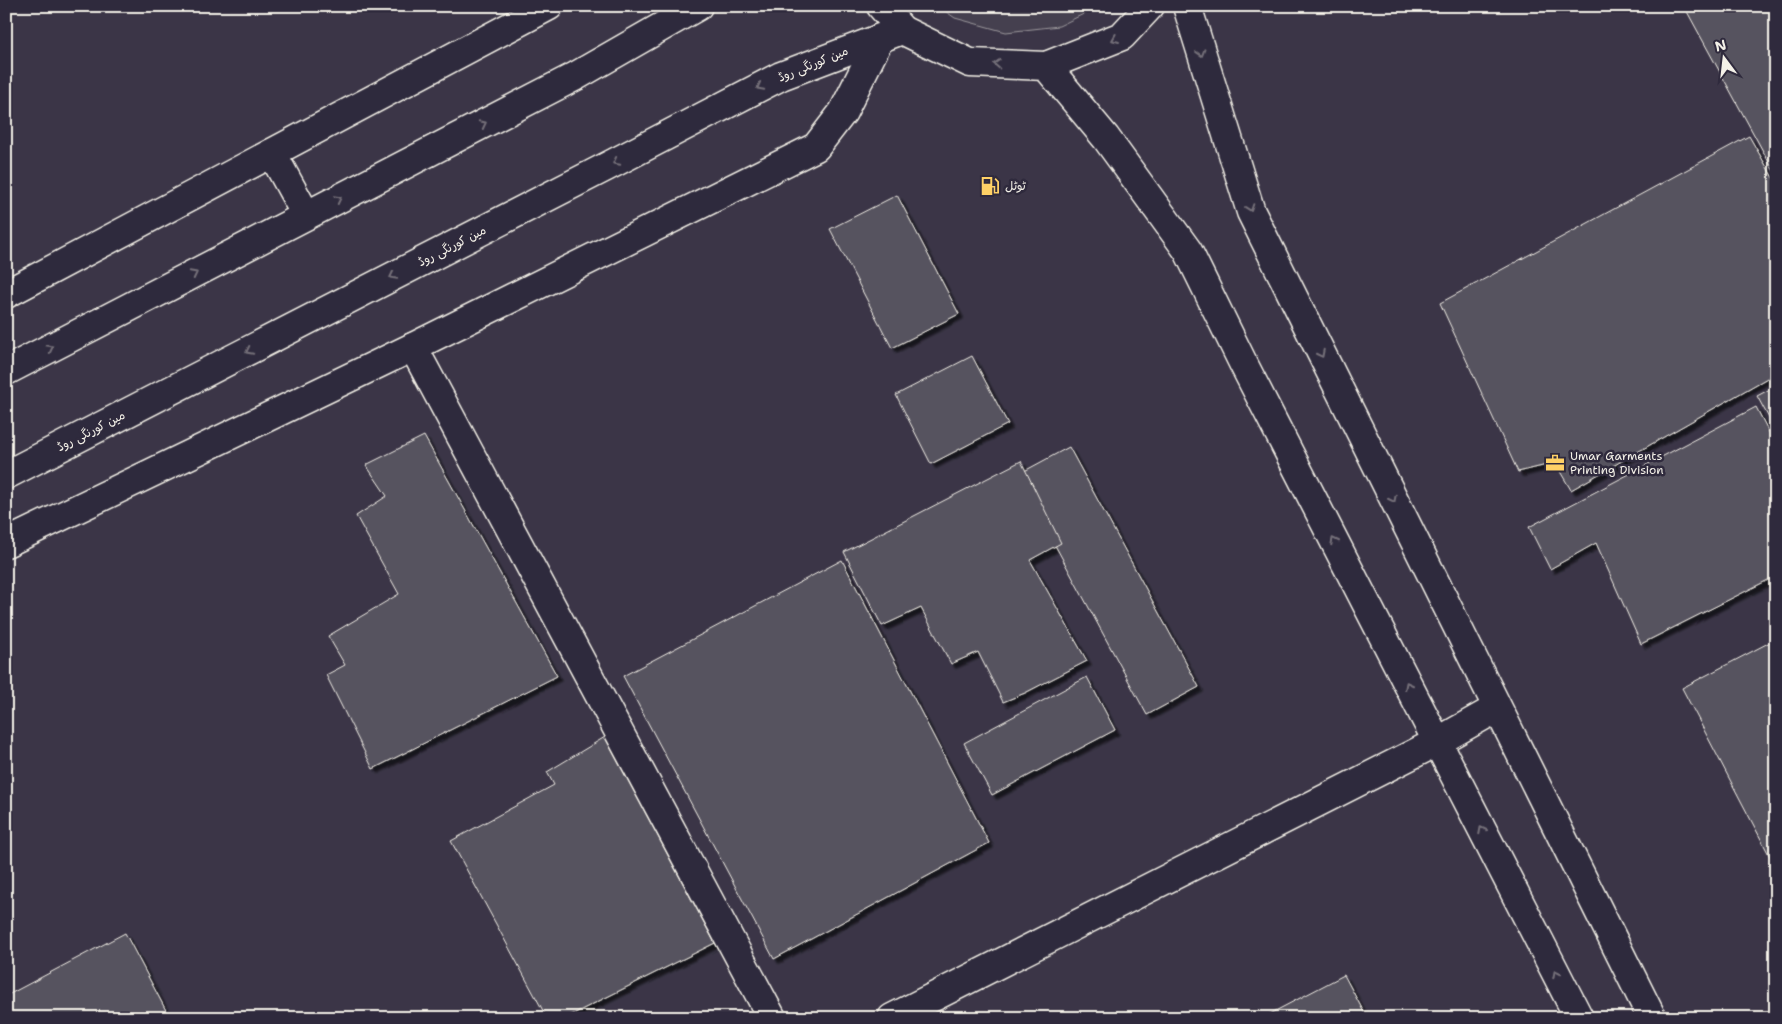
<svg xmlns="http://www.w3.org/2000/svg" width="1782" height="1024" viewBox="0 0 1782 1024" font-family="'Shantell Sans','Playpen Sans Arabic',sans-serif">
<style>
.built{fill:#3b3647}
.green{fill:#454050;stroke:#9c989c}
.building{fill:#56525f;stroke:#f4f1e8;filter:url(#shadow)}
.lines{fill:none;stroke-linecap:round;stroke-linejoin:round}
.minor-casing{stroke:#f4f1e8;stroke-width:31}
.major-casing{stroke:#f4f1e8;stroke-width:31}
.minor{stroke:#2f2a3d;stroke-width:28}
.major{stroke:#2f2a3d;stroke-width:28}
.oneway{stroke:#747079}
.labels{text-anchor:middle;dominant-baseline:central;stroke-width:5;stroke-linejoin:round;paint-order:stroke}
.street-label{font-size:12px;fill:#f4f1e8;stroke:#2f2a3d}
.poi-label{font-size:12px;fill:#f4f1e8;stroke:#2f2a3d;text-anchor:start}
</style>
<defs>
<filter id="shadow"><feDropShadow dx="4.5" dy="4.5" stdDeviation="1" flood-color="#0009"/></filter>
</defs>
<rect width="100%" height="100%" fill="#2f2a3d"/>
<filter id="ink" filterUnits="userSpaceOnUse"><feTurbulence type="fractalNoise" baseFrequency=".02" numOctaves="2"/><feDisplacementMap in="SourceGraphic" scale="10" xChannelSelector="R" yChannelSelector="G"/><feConvolveMatrix kernelMatrix="1 2 1 2 8 2 1 2 1" color-interpolation-filters="sRGB"/></filter>
<g filter="url(#ink)">
<rect class="built" x="6" y="6" width="1770" height="1012"/>
<path class="green" d="M938,6H1100L1059,26L1006,32L955,18Z"/>
<g class="building">
<path d="M1684,6H1776V175Z"/>
<path d="M1749,136L1776,183V373L1571,490L1555,463L1518,472L1440,303Z"/>
<path d="M897,195L959,314L892,348L830,229Z"/>
<path d="M972,356L1008,424L931,464L896,395Z"/>
<path d="M1776,386V431L1757,396Z"/>
<path d="M1756,407L1776,446V576L1641,644L1596,543L1550,569L1529,527Z"/>
<path d="M424,436L557,676L373,769L326,675L345,665L328,636L399,594L356,516L387,496L366,465Z"/>
<path d="M1069,447L1199,687L1147,715L1017,475Z"/>
<path d="M1021,461L1061,543L1030,560L1087,661L1025,693L1003,702L978,652L951,664L921,608L882,626L844,552Z"/>
<path d="M842,560L989,843L774,959L623,676Z"/>
<path d="M1776,639V868L1682,688Z"/>
<path d="M1087,677L1115,730L992,795L964,743Z"/>
<path d="M605,737L715,943L565,1018H547L451,841L554,785L547,772Z"/>
<path d="M125,933L170,1018H6V996Z"/>
<path d="M1344,975L1367,1018H1262Z"/>
</g>
<g class="lines">
<g class="minor-casing">
<g id="minor">
<path d="M272,153L306,215"/>
<path d="M6,294L549,6"/>
<path d="M413,347L772,1018"/>
<path d="M6,543L413,347L816,147L843,112L880,38"/>
<path d="M892,1018L1437,742L1497,708"/>
</g>
</g>
<g class="major-casing">
<g id="major">
<path d="M881,6L902,30L970,63L1046,66L1122,36L1150,6"/>
<path d="M1187,6L1251,212L1652,1018"/>
<path d="M1046,66L1106,138L1188,251L1243,363L1579,1018"/>
<path d="M6,371L576,76L698,6"/>
<path d="M6,475L606,167L781,76L902,30"/>
</g>
</g>
<use href="#minor" class="minor"/>
<use href="#major" class="major"/>
</g>
<defs><path id="oneway-chevron" d="M-2-3.5L2.5 0L-2 3.5" fill="none" stroke-width="1.6" stroke-linecap="round" stroke-linejoin="round" transform="scale(1.25)"/></defs>
<g class="oneway">
<use href="#oneway-chevron" transform="translate(1115 39) rotate(157)"/>
<use href="#oneway-chevron" transform="translate(1201 53) rotate(73)"/>
<use href="#oneway-chevron" transform="translate(997 64) rotate(-177)"/>
<use href="#oneway-chevron" transform="translate(760 87) rotate(152)"/>
<use href="#oneway-chevron" transform="translate(483 124) rotate(-27)"/>
<use href="#oneway-chevron" transform="translate(616 162) rotate(152)"/>
<use href="#oneway-chevron" transform="translate(338 199) rotate(-27)"/>
<use href="#oneway-chevron" transform="translate(1250 208) rotate(71)"/>
<use href="#oneway-chevron" transform="translate(194 274) rotate(-27)"/>
<use href="#oneway-chevron" transform="translate(393 276) rotate(153)"/>
<use href="#oneway-chevron" transform="translate(50 348) rotate(-27)"/>
<use href="#oneway-chevron" transform="translate(249 351) rotate(153)"/>
<use href="#oneway-chevron" transform="translate(1321 354) rotate(63)"/>
<use href="#oneway-chevron" transform="translate(1393 499) rotate(63)"/>
<use href="#oneway-chevron" transform="translate(1334 541) rotate(-117)"/>
<use href="#oneway-chevron" transform="translate(1408 685) rotate(-117)"/>
<use href="#oneway-chevron" transform="translate(1482 830) rotate(-117)"/>
<use href="#oneway-chevron" transform="translate(1556 974) rotate(-117)"/>
</g>
</g>
<defs>
<g id="fuel-bare" transform="scale(1.5)"><path d="M-5.5-6h7V0h2V4h1.3V-2.5L3-4.5l.8-.8L6-3V5H2.5V1h-1V6h-7ZM-4.2-4.7v3.2H.2V-4.7Z" fill="#ffd166" stroke="#2f2a3d" stroke-width="2.5" paint-order="stroke"/></g>
<g id="office-bare" transform="scale(1.5)"><path d="M-6-3h4V-5.5h4V-3h4V5H-6ZM-1-4.5V-3h2v-1.5ZM-6 0V1H6V0Z" fill="#ffd166" stroke="#2f2a3d" stroke-width="2.5" paint-order="stroke"/></g>
</defs>
<g fill-rule="evenodd">
<use href="#fuel-bare" x="990" y="186"/>
<use href="#office-bare" x="1555" y="463"/>
</g>
<g class="labels">
<g class="street-label">
<text transform="translate(813 64) rotate(-22)">مین کورنگی روڈ</text>
<text transform="translate(452 246) rotate(-27)">مین کورنگی روڈ</text>
<text transform="translate(91 431) rotate(-27)">مین کورنگی روڈ</text>
</g>
<g class="poi-label">
<text x="1005" y="186">ٹوٹل</text>
<text x="1570" y="456">Umar Garments<tspan x="1570" dy="14">Printing Division</tspan></text>
</g>
</g>
<rect width="1782" height="1024" fill="none" stroke="#2f2a3d" stroke-width="25"/>
<rect x="12" y="12" width="1757" height="999" fill="none" stroke="#f4f1e8" stroke-width="2" filter="url(#ink)"/>
<g transform="translate(1724 58) rotate(345)" stroke="#2f2a3d" stroke-width="4" paint-order="stroke">
<path d="M0-4L9 19L0 12L-9 19Z" fill="#f4f1e8"/>
<text y="-8" font-size="14" font-weight="bold" text-anchor="middle" fill="#f4f1e8">N</text>
</g>
</svg>
